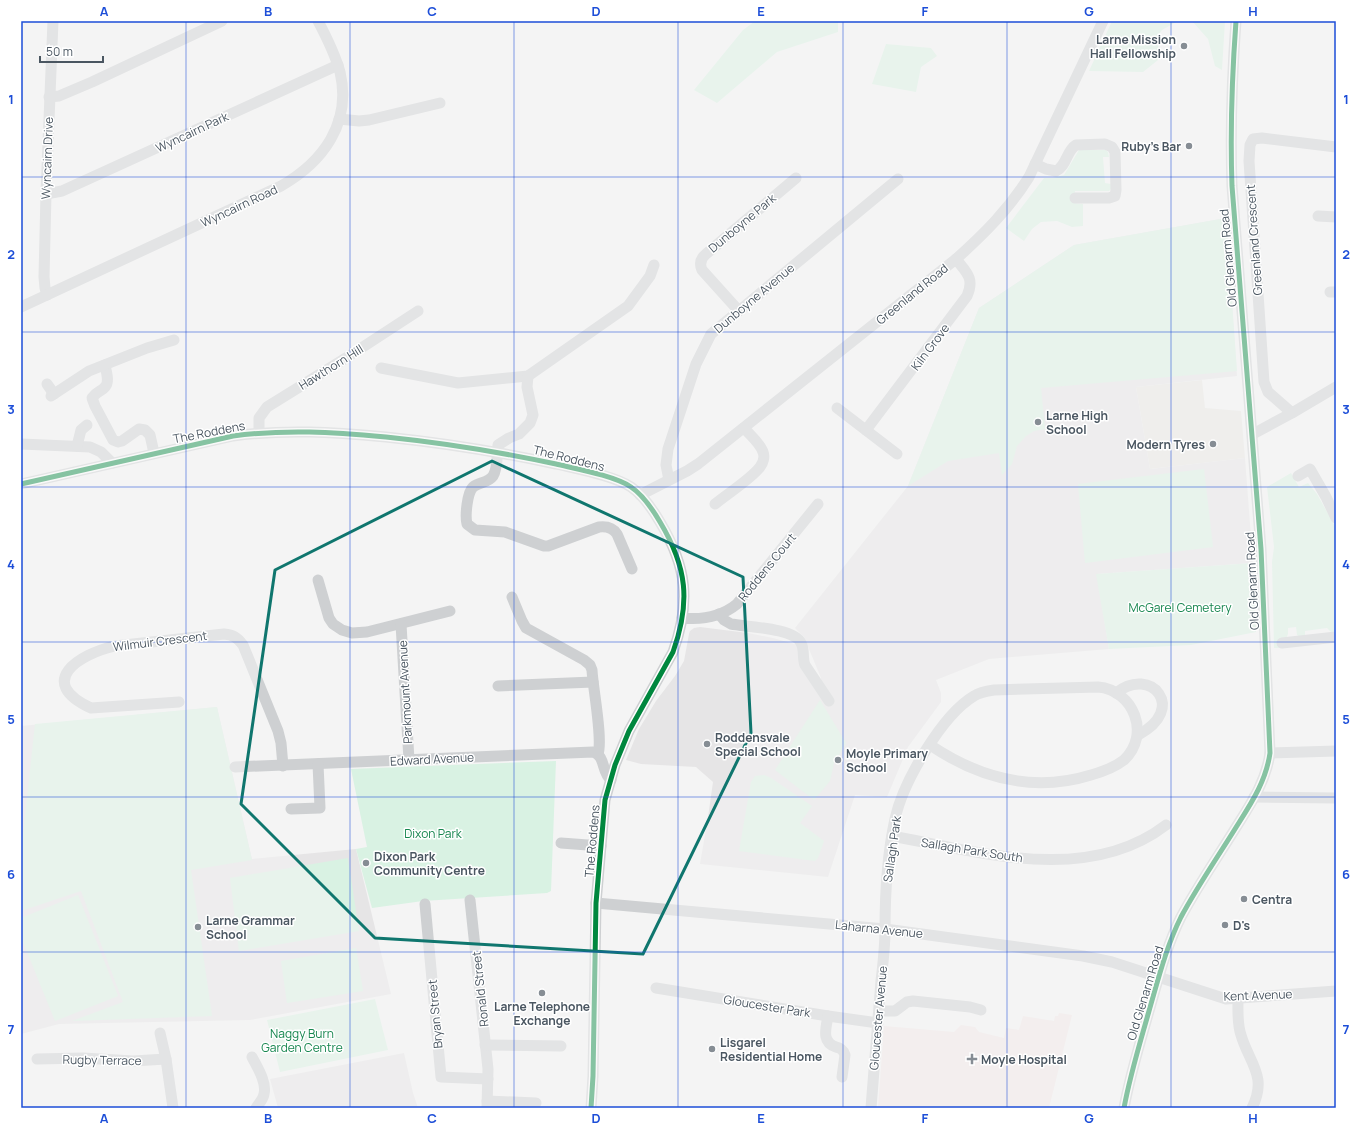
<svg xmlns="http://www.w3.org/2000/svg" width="1357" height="1129" viewBox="0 0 1357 1129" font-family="Manrope,sans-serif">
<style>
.commercial{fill:#e8e7e3}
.education{fill:#e6e5e6}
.medical{fill:#f1e7e6}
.green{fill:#d9f2e3}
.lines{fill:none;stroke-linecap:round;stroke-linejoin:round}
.minor{stroke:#ced0d2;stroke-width:11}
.cycleway-casing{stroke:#fff;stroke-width:8}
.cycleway{stroke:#00873e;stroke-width:5}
.marked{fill:none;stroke:#0f766e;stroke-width:3;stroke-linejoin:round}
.grid{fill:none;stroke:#1d4ed8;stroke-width:1;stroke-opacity:0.55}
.poi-dot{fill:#868d94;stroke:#fff;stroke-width:1.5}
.labels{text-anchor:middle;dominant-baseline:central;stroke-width:3;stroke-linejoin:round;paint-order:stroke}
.poi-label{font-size:12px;font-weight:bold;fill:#4a5661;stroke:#fff;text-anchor:start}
.street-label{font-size:12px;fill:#4a5661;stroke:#fff}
.park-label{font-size:12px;fill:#17864f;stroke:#fff}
.neatline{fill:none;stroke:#1d4ed8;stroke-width:1.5}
.grid-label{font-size:13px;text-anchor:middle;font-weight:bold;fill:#1d4ed8}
</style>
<rect width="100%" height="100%" fill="#f4f4f4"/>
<path class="commercial" d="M1202,380L1205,408L1241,411L1245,458L1150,469L1136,387Z"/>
<g class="education">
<path d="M1226,218L1237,376L1136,387L1150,469L1245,458L1253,563L1097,574L1109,649L989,659L936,680L941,693V702L908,747L887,797L855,795L828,877L700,864L708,817L713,782L696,767L641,764L626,760L639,729L656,701L675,676L684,661L689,634L690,631L694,628L700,627L748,633L773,638L798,645L815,688L821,678L804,637L795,628L908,486L979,308L1074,245Z"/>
<path d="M217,707L252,859L356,849L391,994L250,1020L59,1024L21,1034V726Z"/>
<path d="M404,1053L413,1093L418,1108H278L270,1079Z"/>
</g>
<path class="medical" d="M1059,1013L1072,1015L1049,1108H878L884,1026L954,1032L961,1025L975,1027L979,1032L1004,1038L1006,1028L1019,1030L1023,1016L1054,1021L1055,1016H1058Z"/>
<g class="green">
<path d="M755,21H838V32L777,52L717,103L694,90L743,30Z"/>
<path d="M1112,21H1178L1162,30L1159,34L1158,60L1143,72L1089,71Z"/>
<path d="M1192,21H1225L1222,70L1215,66L1208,39Z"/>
<path d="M886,44L931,48L937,56L921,67L916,92L872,84Z"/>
<path d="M1079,150H1106L1108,152L1109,157H1103L1105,183L1111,184V189L1109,191H1075L1074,203L1083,204V226L1072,227L1057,221L1041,222L1032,229L1024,241L1006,228L1044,178H1053L1064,175Z"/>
<path d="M1226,218L1237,371L1041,388L1045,429L1034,431L1026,436L1017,446L1012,464L1002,475L999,453L948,461L908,486L979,308L1074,245Z"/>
<path d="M1204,469L1213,547L1085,563L1078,484Z"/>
<path d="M1291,473L1299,487L1308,483L1317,494L1336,528V633H1332L1327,628L1305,631V636L1301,638L1297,635L1296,627L1288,628V634L1282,648H1274L1272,562L1274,547L1267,487Z"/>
<path d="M1253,563L1256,632L1191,645L1109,649L1096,574Z"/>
<path d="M820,700L846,743L834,763L830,781L814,800L775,770Z"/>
<path d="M217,707L252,860L191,870L212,1016L72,1021L123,1002L81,891L21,911V854L35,724Z"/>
<path d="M556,761L551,891L547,893L423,901L372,908L356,849L367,847L351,769Z"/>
<path d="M764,775L771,778L812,806L800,823L824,841L818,858L815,861L739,851L751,782L755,776Z"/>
<path d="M348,858L359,931L239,951L230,878Z"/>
<path d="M78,895L118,996L55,1021L21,937V918Z"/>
<path d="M356,948L363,991L287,1003L281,961Z"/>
<path d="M375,999L388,1050L280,1072L267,1020Z"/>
</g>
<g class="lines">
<g class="minor">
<path d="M49,97L59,96L92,82L222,21"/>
<path d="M339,119L359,121L369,120L440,103"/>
<path d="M1035,164L1046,169L1056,171C1067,166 1066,151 1076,145L1105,144L1112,147L1115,152L1116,190L1115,196L1109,198H1075"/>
<path d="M46,194L62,191L338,65"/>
<path d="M1318,216L1336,217"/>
<path d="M1330,292H1336"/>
<path d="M47,295L45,288L44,277L46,194L53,21"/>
<path d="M21,307L281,186C323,162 352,123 340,72C335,54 327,38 318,21"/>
<path d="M738,310L702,270C699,263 701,258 706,254L796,178"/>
<path d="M105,365C106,371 110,382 105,387C101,392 97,391 92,398L95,406L113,440L118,442L122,441L139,429L145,430L150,435L154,453"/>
<path d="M381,368L458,383L528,376L628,306L650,276L654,265"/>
<path d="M528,376L527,387L533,415L530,423L519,434L509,438L498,445C497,454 498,468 493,476C488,483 479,482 473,487C467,493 465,516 467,524L475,530L505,532L544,546H548L599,527C607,526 613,528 617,534L632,569"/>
<path d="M47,384L54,394"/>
<path d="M51,396L89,371L147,348L174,340"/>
<path d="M837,408L897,454"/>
<path d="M1292,413L1268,392L1264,382L1249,161L1250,145L1253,139L1262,138L1336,147"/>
<path d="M866,430L967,296C975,278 966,272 956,259"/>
<path d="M259,433V418L267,407L346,358L418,311"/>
<path d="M1253,434L1292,413L1336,387"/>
<path d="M21,444L90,447L101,452L112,463"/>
<path d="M77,446L81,430L87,425"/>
<path d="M1298,476L1310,469L1326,497L1336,518"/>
<path d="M669,480L666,465L668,449L696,364L711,334L898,179"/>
<path d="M21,484L233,436C287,429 332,432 386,437C444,443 500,452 556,464C577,469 615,476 631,487C643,495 653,510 660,522C687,567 691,602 673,652L629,731L615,765L605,800L596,903L593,1076L591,1108"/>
<path d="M640,495L687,471L698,464L956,259C984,234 1009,209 1029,177L1103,21"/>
<path d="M715,504C727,494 751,479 760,467C763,463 765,457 763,452C760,443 750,435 744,428"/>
<path d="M318,580L329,618L333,624L342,630L352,633L367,632L450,611"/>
<path d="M512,597L522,621L526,628L584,660L590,665L592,670C593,689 603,739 598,754"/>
<path d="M719,614L724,620L731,624C747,627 794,628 801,643C805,650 802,658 805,665L829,701"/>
<path d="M682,618C701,620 721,617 737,604L818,504"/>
<path d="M401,624L409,760"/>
<path d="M1282,643L1336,637"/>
<path d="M498,686L593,682"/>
<path d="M1116,693C1151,665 1188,709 1138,735"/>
<path d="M179,702L91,708C35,682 79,654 115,646L224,634C233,635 237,637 243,645L278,731L281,743L283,766"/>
<path d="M1270,753L1336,751"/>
<path d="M235,767L593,752C606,756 601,772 611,780"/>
<path d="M1254,797L1336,798"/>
<path d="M291,809L320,808L318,764"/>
<path d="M892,836C979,852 1088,885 1166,825"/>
<path d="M561,843L601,846"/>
<path d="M470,900L488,1069L487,1108"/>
<path d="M596,903L885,929L1083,956L1112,962L1226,999L1336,991"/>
<path d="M425,904L441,1077L488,1079"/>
<path d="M656,988L828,1016L878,1023"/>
<path d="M1238,998C1238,1010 1237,1024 1241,1035C1249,1063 1268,1076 1252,1108"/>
<path d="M880,1011H895L907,1002L913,1001L970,1007L981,1010"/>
<path d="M828,1016C826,1028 821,1042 836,1047C841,1048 843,1050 845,1055L842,1077"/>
<path d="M160,1033L166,1059L173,1108"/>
<path d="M485,1045L561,1046"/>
<path d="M252,1057C257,1067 267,1082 264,1094C263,1100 259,1103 256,1108"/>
<path d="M37,1059L83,1058L133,1061L166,1059"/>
<path d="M487,1101L536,1103"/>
<path d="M871,1108C874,1066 878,1024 881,981C883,964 885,947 885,930C885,893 887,855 895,819C903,782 942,715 974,696C980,692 987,691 994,690L1098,687C1134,690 1151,735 1124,760C1115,767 1102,772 1091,775C1033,793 979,778 930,745"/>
<path d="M1124,1108C1130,1075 1140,1043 1149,1011C1158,980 1166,947 1181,917C1197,887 1217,858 1235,829C1250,805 1266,782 1270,753L1261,549L1232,186C1230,130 1232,76 1236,21"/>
</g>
<g class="cycleway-casing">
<g id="cycleway">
<path d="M21,484L233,436C287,429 332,432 386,437C444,443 500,452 556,464C577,469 615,476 631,487C643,495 653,510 660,522C687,567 691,602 673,652L629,731L615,765L605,800L596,903L593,1076L591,1108"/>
<path d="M1124,1108C1130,1075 1140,1043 1149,1011C1158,980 1166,947 1181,917C1197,887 1217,858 1235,829C1250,805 1266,782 1270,753L1261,549L1232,186C1230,130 1232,76 1236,21"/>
</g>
</g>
<use href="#cycleway" class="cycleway"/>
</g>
<path d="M0 0H1357V1129H0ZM492,461L743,577L751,733L643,954L375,938L241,804L275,570Z" fill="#f4f4f4" fill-opacity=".55" fill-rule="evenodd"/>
<path class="marked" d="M492,461L743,577L751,733L643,954L375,938L241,804L275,570Z"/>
<path class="grid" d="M186,21V1108M350,21V1108M514,21V1108M678,21V1108M843,21V1108M1007,21V1108M1171,21V1108M21,177H1336M21,332H1336M21,487H1336M21,642H1336M21,797H1336M21,952H1336"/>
<g class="poi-dot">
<circle cx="1184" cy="46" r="4"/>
<circle cx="1189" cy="146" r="4"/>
<circle cx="1038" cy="422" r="4"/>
<circle cx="1213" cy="444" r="4"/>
<circle cx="707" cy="744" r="4"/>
<circle cx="838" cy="760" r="4"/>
<circle cx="366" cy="863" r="4"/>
<circle cx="1244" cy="899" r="4"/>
<circle cx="1225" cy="925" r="4"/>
<circle cx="198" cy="927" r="4"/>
<circle cx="542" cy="993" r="4"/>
<circle cx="712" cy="1049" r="4"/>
<path d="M970 1053h4v4h4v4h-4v4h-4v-4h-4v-4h4z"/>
</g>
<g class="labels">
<g class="poi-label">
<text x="1176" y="39" text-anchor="end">Larne Mission<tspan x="1176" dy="14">Hall Fellowship</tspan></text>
<text x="1181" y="146" text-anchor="end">Ruby's Bar</text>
<text x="1046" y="415">Larne High<tspan x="1046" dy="14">School</tspan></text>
<text x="1205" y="444" text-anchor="end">Modern Tyres</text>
<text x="715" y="737">Roddensvale<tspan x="715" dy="14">Special School</tspan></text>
<text x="846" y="753">Moyle Primary<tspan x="846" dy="14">School</tspan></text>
<text x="374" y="856">Dixon Park<tspan x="374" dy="14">Community Centre</tspan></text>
<text x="1252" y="899">Centra</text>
<text x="206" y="920">Larne Grammar<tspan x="206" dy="14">School</tspan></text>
<text x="1233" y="925">D's</text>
<text x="542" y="1006" text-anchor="middle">Larne Telephone<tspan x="542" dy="14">Exchange</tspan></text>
<text x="720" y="1042">Lisgarel<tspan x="720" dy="14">Residential Home</tspan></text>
<text x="981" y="1059">Moyle Hospital</text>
</g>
<g class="street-label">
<text transform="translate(192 132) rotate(-25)">Wyncairn Park</text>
<text transform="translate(47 158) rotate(-88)">Wyncairn Drive</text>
<text transform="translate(239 206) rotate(-25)">Wyncairn Road</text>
<text transform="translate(742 223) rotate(-40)">Dunboyne Park</text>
<text transform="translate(1254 240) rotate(-94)">Greenland Crescent</text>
<text transform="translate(1228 258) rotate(-95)">Old Glenarm Road</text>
<text transform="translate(912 294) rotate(-39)">Greenland Road</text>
<text transform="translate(754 298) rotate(-40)">Dunboyne Avenue</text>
<text transform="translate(930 347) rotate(-53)">Kiln Grove</text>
<text transform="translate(331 367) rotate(-32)">Hawthorn Hill</text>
<text transform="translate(209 432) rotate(-11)">The Roddens</text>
<text transform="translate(569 458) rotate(14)">The Roddens</text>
<text transform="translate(767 567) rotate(-51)">Roddens Court</text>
<text transform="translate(1252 581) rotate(-93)">Old Glenarm Road</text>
<text transform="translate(160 641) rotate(-7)">Wilmuir Crescent</text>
<text transform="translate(405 692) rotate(-93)">Parkmount Avenue</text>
<text transform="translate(432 759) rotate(-3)">Edward Avenue</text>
<text transform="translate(592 841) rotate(-85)">The Roddens</text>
<text transform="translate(892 849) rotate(-82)">Sallagh Park</text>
<text transform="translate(972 850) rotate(9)">Sallagh Park South</text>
<text transform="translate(879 929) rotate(6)">Laharna Avenue</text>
<text transform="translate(480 989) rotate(-96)">Ronald Street</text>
<text transform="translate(1145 993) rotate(-73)">Old Glenarm Road</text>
<text transform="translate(1258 995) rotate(-2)">Kent Avenue</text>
<text transform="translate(767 1006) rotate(9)">Gloucester Park</text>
<text transform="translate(435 1014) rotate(-95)">Bryan Street</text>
<text transform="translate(878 1018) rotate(-85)">Gloucester Avenue</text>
<text transform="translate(102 1060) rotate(1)">Rugby Terrace</text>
</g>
<g class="park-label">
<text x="1180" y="607">McGarel Cemetery</text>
<text x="433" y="833">Dixon Park</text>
<text x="302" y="1033">Naggy Burn<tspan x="302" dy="14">Garden Centre</tspan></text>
</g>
</g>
<rect width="1357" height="1129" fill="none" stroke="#ffffff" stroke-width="44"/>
<path d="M40 56v6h63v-6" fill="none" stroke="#4a5661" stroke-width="2"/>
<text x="46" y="56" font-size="12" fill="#4a5661" stroke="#ffffff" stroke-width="3" paint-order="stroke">50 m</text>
<rect x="22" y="22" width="1313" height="1085" class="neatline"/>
<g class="grid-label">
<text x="104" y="16">A</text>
<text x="268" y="16">B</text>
<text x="432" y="16">C</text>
<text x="596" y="16">D</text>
<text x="761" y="16">E</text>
<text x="925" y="16">F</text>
<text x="1089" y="16">G</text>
<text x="1253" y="16">H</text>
<text x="11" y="104">1</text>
<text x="1346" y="104">1</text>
<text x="11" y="259">2</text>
<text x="1346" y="259">2</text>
<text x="11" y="414">3</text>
<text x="1346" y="414">3</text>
<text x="11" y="569">4</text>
<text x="1346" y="569">4</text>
<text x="11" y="724">5</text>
<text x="1346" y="724">5</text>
<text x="11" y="879">6</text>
<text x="1346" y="879">6</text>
<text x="11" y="1034">7</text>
<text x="1346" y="1034">7</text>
<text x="104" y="1123">A</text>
<text x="268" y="1123">B</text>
<text x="432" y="1123">C</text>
<text x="596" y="1123">D</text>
<text x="761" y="1123">E</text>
<text x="925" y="1123">F</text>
<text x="1089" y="1123">G</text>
<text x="1253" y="1123">H</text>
</g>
</svg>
